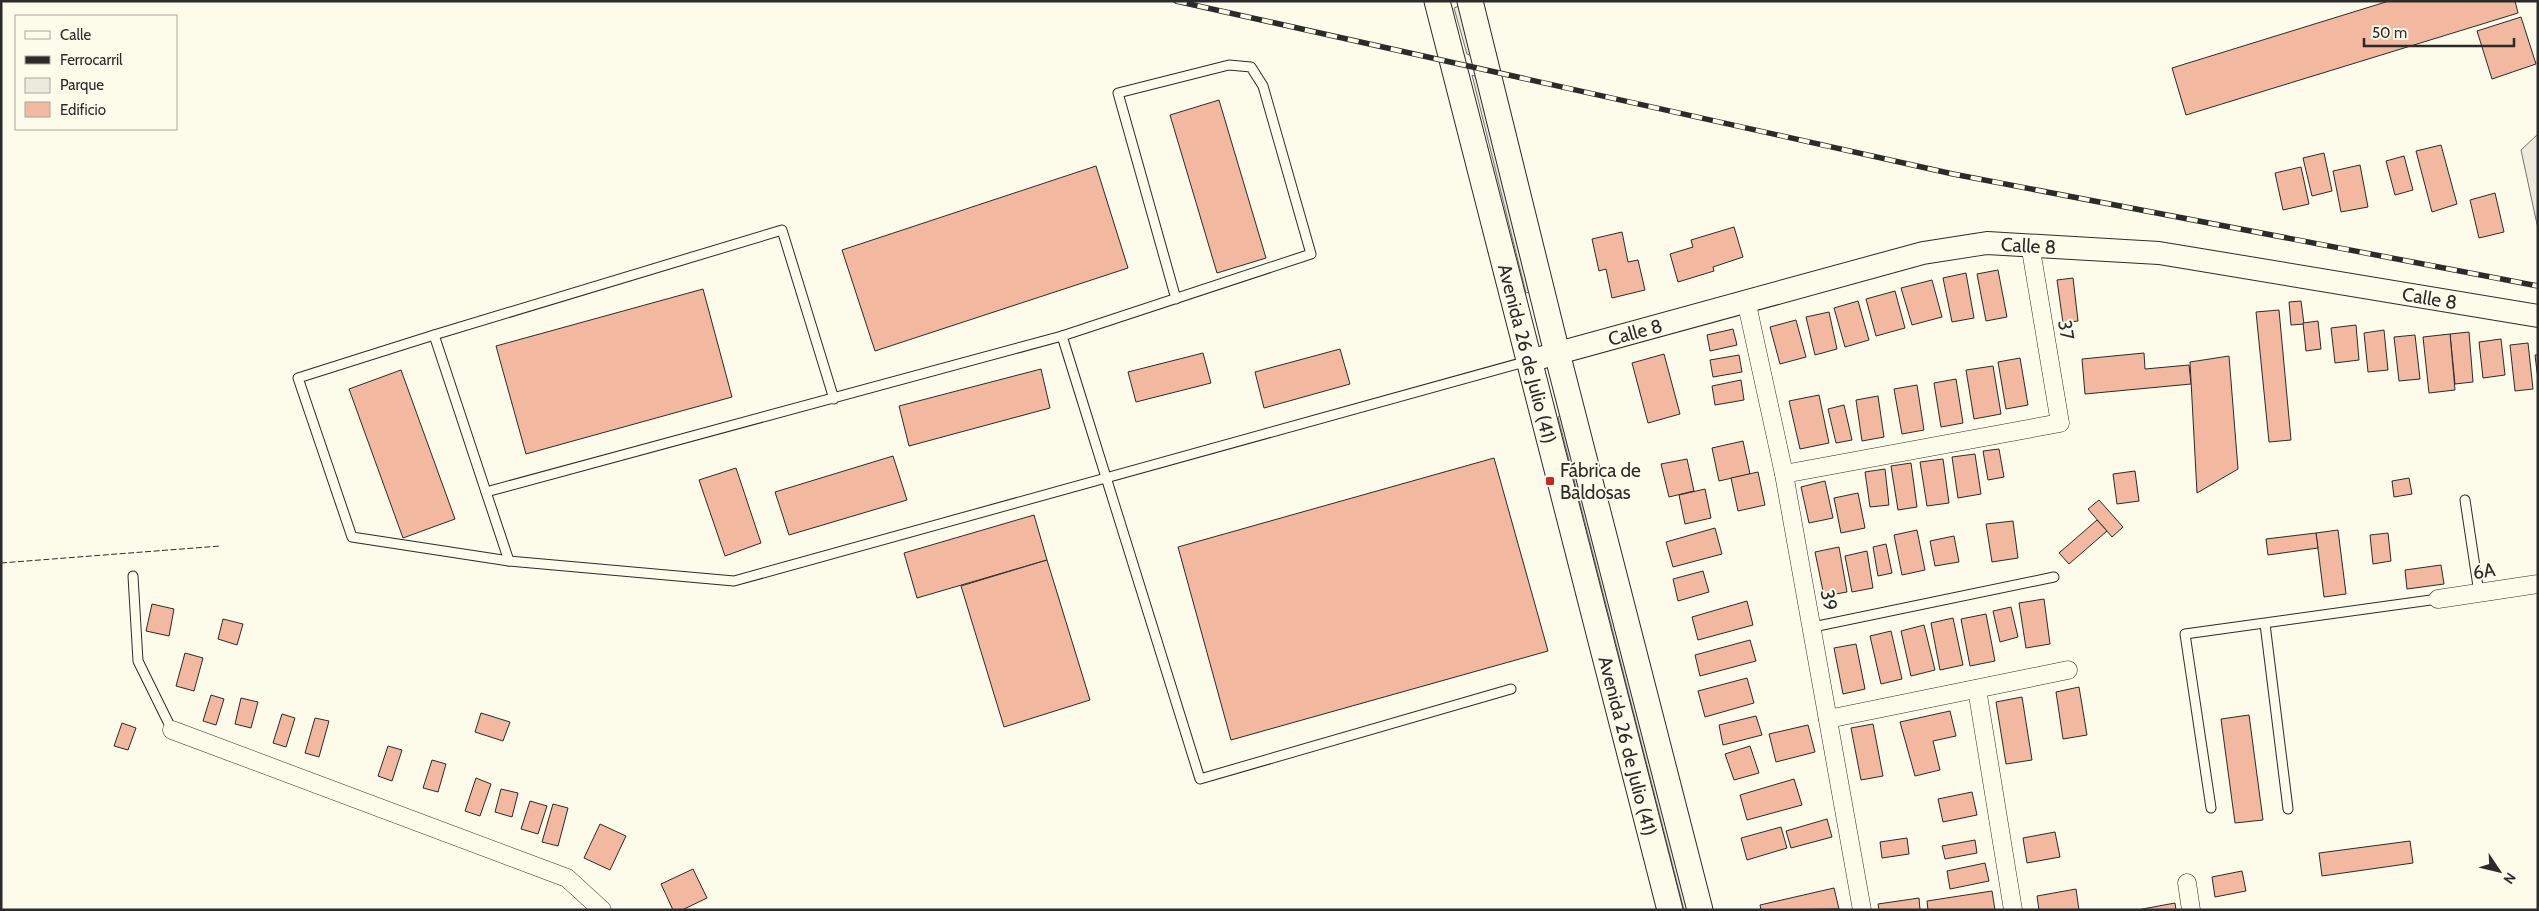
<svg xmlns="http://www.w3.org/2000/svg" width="2539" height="911" viewBox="0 0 2539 911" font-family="Cabin,sans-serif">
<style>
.green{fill:#ecebdb;stroke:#74746e}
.building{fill:#f2b8a0;stroke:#2b2b2b}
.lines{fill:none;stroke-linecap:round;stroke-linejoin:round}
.service-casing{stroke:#2b2b2b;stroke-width:11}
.minor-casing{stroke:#2b2b2b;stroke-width:19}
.tertiary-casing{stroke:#2b2b2b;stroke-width:24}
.secondary-casing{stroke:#2b2b2b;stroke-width:27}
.service{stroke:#fdfbea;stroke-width:9}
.minor{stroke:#fdfbea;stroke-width:18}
.tertiary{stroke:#fdfbea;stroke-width:22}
.secondary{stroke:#fdfbea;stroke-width:25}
.rail-casing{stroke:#2b2b2b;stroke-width:5.5}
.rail{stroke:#fdfbea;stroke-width:4;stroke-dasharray:11;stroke-linecap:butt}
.fence{stroke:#2b2b2b;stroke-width:1;stroke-dasharray:6 2.5;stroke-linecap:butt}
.poi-dot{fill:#c62828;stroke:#fdfbea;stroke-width:2}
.labels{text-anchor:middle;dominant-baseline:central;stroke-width:4;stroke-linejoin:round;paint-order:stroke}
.street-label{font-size:19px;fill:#2b2b2b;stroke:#fdfbea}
.poi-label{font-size:19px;fill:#2b2b2b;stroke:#fdfbea;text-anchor:start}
</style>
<rect width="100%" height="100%" fill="#fdfbea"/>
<g class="green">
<path d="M1459,6L1472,56L1467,54L1454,8Z"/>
<path d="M1472,75L1477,77L1529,292L1526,293Z"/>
<path d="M2538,134V229L2521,150Z"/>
<path d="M1561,416L1688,910H1684L1558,417Z"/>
</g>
<g class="building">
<path d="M2389,1H2515L2518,13L2186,115L2172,68Z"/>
<path d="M2521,17L2536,64L2492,79L2477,31Z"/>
<path d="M1219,100L1266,258L1217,273L1170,115Z"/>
<path d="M2441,145L2457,204L2432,212L2416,151Z"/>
<path d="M2324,153L2332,191L2312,196L2303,158Z"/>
<path d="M2404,156L2413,190L2395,195L2386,161Z"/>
<path d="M2360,165L2368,207L2341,212L2333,171Z"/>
<path d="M1096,166L1128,268L875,351L842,250Z"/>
<path d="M2301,167L2309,204L2283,210L2275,173Z"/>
<path d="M2495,193L2504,232L2479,238L2470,200Z"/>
<path d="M1734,227L1743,257L1713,267L1714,271L1678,282L1670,254L1693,247L1691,240Z"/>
<path d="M1622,232L1628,262L1638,260L1645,290L1612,298L1606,269L1599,271L1592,239Z"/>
<path d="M1998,270L2007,317L1986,321L1977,274Z"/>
<path d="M1966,273L1974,318L1952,322L1943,278Z"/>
<path d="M2073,278L2078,321L2063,323L2057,280Z"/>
<path d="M1932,280L1942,317L1912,325L1901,288Z"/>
<path d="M703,289L732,397L526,454L496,346Z"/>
<path d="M1895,291L1905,328L1876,336L1866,299Z"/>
<path d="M1858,301L1869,340L1845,347L1834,308Z"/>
<path d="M2301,301L2304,324L2291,325L2289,302Z"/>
<path d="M2279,310L2291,440L2269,442L2256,312Z"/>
<path d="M1829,312L1837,349L1815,355L1806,317Z"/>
<path d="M1796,320L1806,357L1780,364L1770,327Z"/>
<path d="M2318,321L2321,349L2306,351L2303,323Z"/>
<path d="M2356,325L2359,360L2335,363L2331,328Z"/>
<path d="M1733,329L1737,345L1710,351L1707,335Z"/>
<path d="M2384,330L2388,370L2368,372L2364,333Z"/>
<path d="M2469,332L2473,382L2455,384L2450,334Z"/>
<path d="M2450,334L2455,390L2429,393L2423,337Z"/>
<path d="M2415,335L2420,379L2399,381L2394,337Z"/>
<path d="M2501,339L2505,375L2483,378L2479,342Z"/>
<path d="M2528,343L2533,389L2515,391L2510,345Z"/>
<path d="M1340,349L1350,384L1264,408L1255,372Z"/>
<path d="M1203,353L1211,383L1136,402L1128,372Z"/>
<path d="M2144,353L2145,369L2189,365L2191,384L2085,394L2082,359Z"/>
<path d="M1664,354L1680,414L1648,423L1632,363Z"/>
<path d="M1739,355L1742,372L1713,377L1710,360Z"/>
<path d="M2535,355H2538V380Z"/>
<path d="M2229,356L2238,469L2197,493L2190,362Z"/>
<path d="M2020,358L2028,405L2006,409L1998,362Z"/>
<path d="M1993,366L2001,414L1974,419L1966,370Z"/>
<path d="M1041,369L1050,408L909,446L899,406Z"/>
<path d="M401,370L455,519L403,538L349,389Z"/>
<path d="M1956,379L1963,423L1941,427L1934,383Z"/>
<path d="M1741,380L1744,400L1715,405L1712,386Z"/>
<path d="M1917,385L1924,430L1902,434L1894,389Z"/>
<path d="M1819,395L1829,443L1800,449L1789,401Z"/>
<path d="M1878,396L1884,437L1862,441L1856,400Z"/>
<path d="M1844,405L1852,440L1836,443L1828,409Z"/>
<path d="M1743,441L1750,474L1719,481L1712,448Z"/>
<path d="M1999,449L2004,477L1988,480L1983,451Z"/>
<path d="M1975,454L1981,494L1958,498L1952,457Z"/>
<path d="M893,456L907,500L789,535L775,492Z"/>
<path d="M1494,458L1548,651L1231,740L1178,547Z"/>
<path d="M1687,459L1694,491L1669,497L1661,464Z"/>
<path d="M1943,459L1949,503L1927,506L1920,462Z"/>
<path d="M1911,463L1917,507L1898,510L1891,466Z"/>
<path d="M736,468L761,543L725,556L699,480Z"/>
<path d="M1885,469L1889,505L1870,507L1865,472Z"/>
<path d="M2135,471L2139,501L2117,504L2113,474Z"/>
<path d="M1758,472L1765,505L1738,511L1731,478Z"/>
<path d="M2409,478L2412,494L2394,497L2392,481Z"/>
<path d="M1825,481L1833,518L1809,523L1801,487Z"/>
<path d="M1705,489L1711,518L1685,524L1679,495Z"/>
<path d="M1858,493L1865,528L1841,533L1834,498Z"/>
<path d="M2099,500L2123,527L2112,537L2088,509Z"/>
<path d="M1034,515L1047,560L917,598L904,553Z"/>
<path d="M2097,520L2107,531L2069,564L2059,553Z"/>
<path d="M2013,521L2018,558L1992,562L1986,524Z"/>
<path d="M1715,528L1722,554L1673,567L1666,542Z"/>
<path d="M1917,530L1925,570L1902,575L1894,535Z"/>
<path d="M2338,530L2346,594L2324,597L2316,533Z"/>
<path d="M2316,533L2318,548L2268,555L2266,539Z"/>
<path d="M2388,533L2391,561L2373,564L2370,535Z"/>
<path d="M1954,536L1959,562L1935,566L1930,541Z"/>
<path d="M1886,544L1892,573L1878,576L1873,547Z"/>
<path d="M1839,547L1847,592L1824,596L1815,552Z"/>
<path d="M1867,551L1873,588L1852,592L1845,556Z"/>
<path d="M1047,560L1090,700L1004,727L961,586Z"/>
<path d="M2441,565L2444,584L2407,589L2405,570Z"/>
<path d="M1703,571L1709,592L1678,601L1673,579Z"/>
<path d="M2044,599L2050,644L2026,648L2019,603Z"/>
<path d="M1747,601L1753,625L1698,640L1692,617Z"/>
<path d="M152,604L174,609L169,636L146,631Z"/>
<path d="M2011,607L2018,637L2000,642L1993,611Z"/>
<path d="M1986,614L1995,661L1970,666L1961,619Z"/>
<path d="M1953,618L1963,665L1940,670L1931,623Z"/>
<path d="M223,619L243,624L237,645L218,639Z"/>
<path d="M1924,625L1935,670L1911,676L1901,631Z"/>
<path d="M1891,631L1902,679L1881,684L1870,636Z"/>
<path d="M1750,640L1756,661L1700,676L1695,655Z"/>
<path d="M1856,644L1865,689L1843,694L1834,648Z"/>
<path d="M185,653L203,658L194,691L176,686Z"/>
<path d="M1747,678L1754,703L1705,717L1698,691Z"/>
<path d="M2079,687L2087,735L2063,739L2056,692Z"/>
<path d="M211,695L224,699L216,725L203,721Z"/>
<path d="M2022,697L2032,760L2006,764L1996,702Z"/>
<path d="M241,698L258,702L251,728L235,724Z"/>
<path d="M1950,711L1956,736L1933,741L1940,770L1915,776L1900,722Z"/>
<path d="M481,713L510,722L503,741L475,732Z"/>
<path d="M282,714L295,718L286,747L273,743Z"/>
<path d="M2249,715L2263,820L2235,823L2221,719Z"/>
<path d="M1756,716L1762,735L1723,745L1719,725Z"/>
<path d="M315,718L329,721L319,757L305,753Z"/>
<path d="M122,723L136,728L128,750L114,746Z"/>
<path d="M1873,724L1883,776L1861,780L1851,728Z"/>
<path d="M1808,725L1815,752L1776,762L1769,734Z"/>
<path d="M388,746L402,750L392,781L378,776Z"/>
<path d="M1750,746L1759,773L1734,780L1725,754Z"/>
<path d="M432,760L446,764L438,792L423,788Z"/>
<path d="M476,778L491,784L480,816L465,811Z"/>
<path d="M1794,779L1802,805L1747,820L1740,795Z"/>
<path d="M501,789L518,793L512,817L495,812Z"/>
<path d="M1972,792L1977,815L1943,822L1938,799Z"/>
<path d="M530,801L547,806L538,834L521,829Z"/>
<path d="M553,804L568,808L558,846L542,842Z"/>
<path d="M1827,819L1832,837L1791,848L1786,831Z"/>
<path d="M600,824L626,836L610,870L584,858Z"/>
<path d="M1781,827L1787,848L1747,860L1741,838Z"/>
<path d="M2055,832L2060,857L2027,863L2023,838Z"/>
<path d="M1907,838L1909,854L1882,858L1880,842Z"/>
<path d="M1975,840L1977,853L1945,859L1942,846Z"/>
<path d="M2410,841L2413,863L2322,876L2319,853Z"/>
<path d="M1985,863L1989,881L1950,889L1947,871Z"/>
<path d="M693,869L707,898L682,910H673L661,884Z"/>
<path d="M2242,871L2246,891L2215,897L2212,877Z"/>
<path d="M1834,888L1839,909L1761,910L1760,905Z"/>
<path d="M2076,889L2079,910H2039L2037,896Z"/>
<path d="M1992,891L1995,910H1928L1927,901Z"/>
<path d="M1919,898L1920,910H1879L1878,904Z"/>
<path d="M2175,903L2176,910H2137Z"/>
</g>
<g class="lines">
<g class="service-casing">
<g id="service">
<path d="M1176,299L1118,93L1229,65L1251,67L1263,86L1311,254L1062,336L1200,779L1511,689"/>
<path d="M434,335L298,378L352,537L509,561L734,581L1528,361"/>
<path d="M834,399L782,230L434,335L486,492L1062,336"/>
<path d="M486,492L509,561"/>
<path d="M2465,500L2479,593"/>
<path d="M133,576L138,661L172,730"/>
<path d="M2265,624L2288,809"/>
<path d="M1813,627L2054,577"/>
<path d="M2211,808L2185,634L2438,599"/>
</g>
</g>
<g class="minor-casing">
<g id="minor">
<path d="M1746,300L1784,474L1862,910"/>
<path d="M1784,474L2060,423L2030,244"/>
<path d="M2438,599L2538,584"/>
<path d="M1977,689L2013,910"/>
<path d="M1828,719L2068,670"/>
<path d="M172,730L567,878L602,910"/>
<path d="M2187,883L2191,910"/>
</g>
</g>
<g class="tertiary-casing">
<g id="tertiary">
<path id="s1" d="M1529,361L1923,253L1987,243L2159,253L2538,316"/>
</g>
</g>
<g class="secondary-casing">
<g id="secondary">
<path id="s2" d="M1437,1L1670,910"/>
<path d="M1470,1L1557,353L1700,910"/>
</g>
</g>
<use href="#service" class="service"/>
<use href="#minor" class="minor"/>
<use href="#tertiary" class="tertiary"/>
<use href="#secondary" class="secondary"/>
<g class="rail-casing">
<path id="rail" d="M1176,1L1953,174L2538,286"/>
</g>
<use href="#rail" class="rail"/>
<path class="fence" d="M1,563L220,546"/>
</g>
<rect class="poi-dot" x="1545" y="476" width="10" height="10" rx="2.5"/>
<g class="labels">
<g class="street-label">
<text stroke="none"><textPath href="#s1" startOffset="515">Calle 8</textPath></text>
<text stroke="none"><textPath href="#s1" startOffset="920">Calle 8</textPath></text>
<text transform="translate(2066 330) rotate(80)">37</text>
<text stroke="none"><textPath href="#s1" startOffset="110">Calle 8</textPath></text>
<text stroke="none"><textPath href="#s2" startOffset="364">Avenida 26 de Julio (41)</textPath></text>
<text transform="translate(2484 571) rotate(-9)">6A</text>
<text transform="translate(1829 600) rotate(79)">39</text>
<text stroke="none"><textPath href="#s2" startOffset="769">Avenida 26 de Julio (41)</textPath></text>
</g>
<g class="poi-label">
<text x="1560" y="470">Fábrica de<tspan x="1560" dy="22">Baldosas</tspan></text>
</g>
</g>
<rect width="2539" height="911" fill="none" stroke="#2b2b2b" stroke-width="5"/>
<rect x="15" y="15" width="162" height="115" fill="#fdfbea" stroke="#a9a89e"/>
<rect x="25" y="31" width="25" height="8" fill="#fdfbea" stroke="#a9a89e"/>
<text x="60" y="40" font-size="15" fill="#2b2b2b">Calle</text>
<rect x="25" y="56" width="25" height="8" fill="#2b2b2b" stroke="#a9a89e"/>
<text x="60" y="65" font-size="15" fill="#2b2b2b">Ferrocarril</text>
<rect x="25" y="78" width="25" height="15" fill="#ecebdb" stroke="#a9a89e"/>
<text x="60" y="90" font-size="15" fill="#2b2b2b">Parque</text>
<rect x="25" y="102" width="25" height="15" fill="#f2b8a0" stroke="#a9a89e"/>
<text x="60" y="115" font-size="15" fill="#2b2b2b">Edificio</text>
<g transform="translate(2499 871) rotate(125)" stroke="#fdfbea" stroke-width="4" paint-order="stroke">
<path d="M0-4L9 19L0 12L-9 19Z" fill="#2b2b2b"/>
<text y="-8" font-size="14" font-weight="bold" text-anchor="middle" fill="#2b2b2b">N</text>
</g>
<path d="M2364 38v8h150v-8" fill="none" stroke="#2b2b2b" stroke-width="2.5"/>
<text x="2372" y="38" font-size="15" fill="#2b2b2b" stroke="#fdfbea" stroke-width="4" paint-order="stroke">50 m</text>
</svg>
